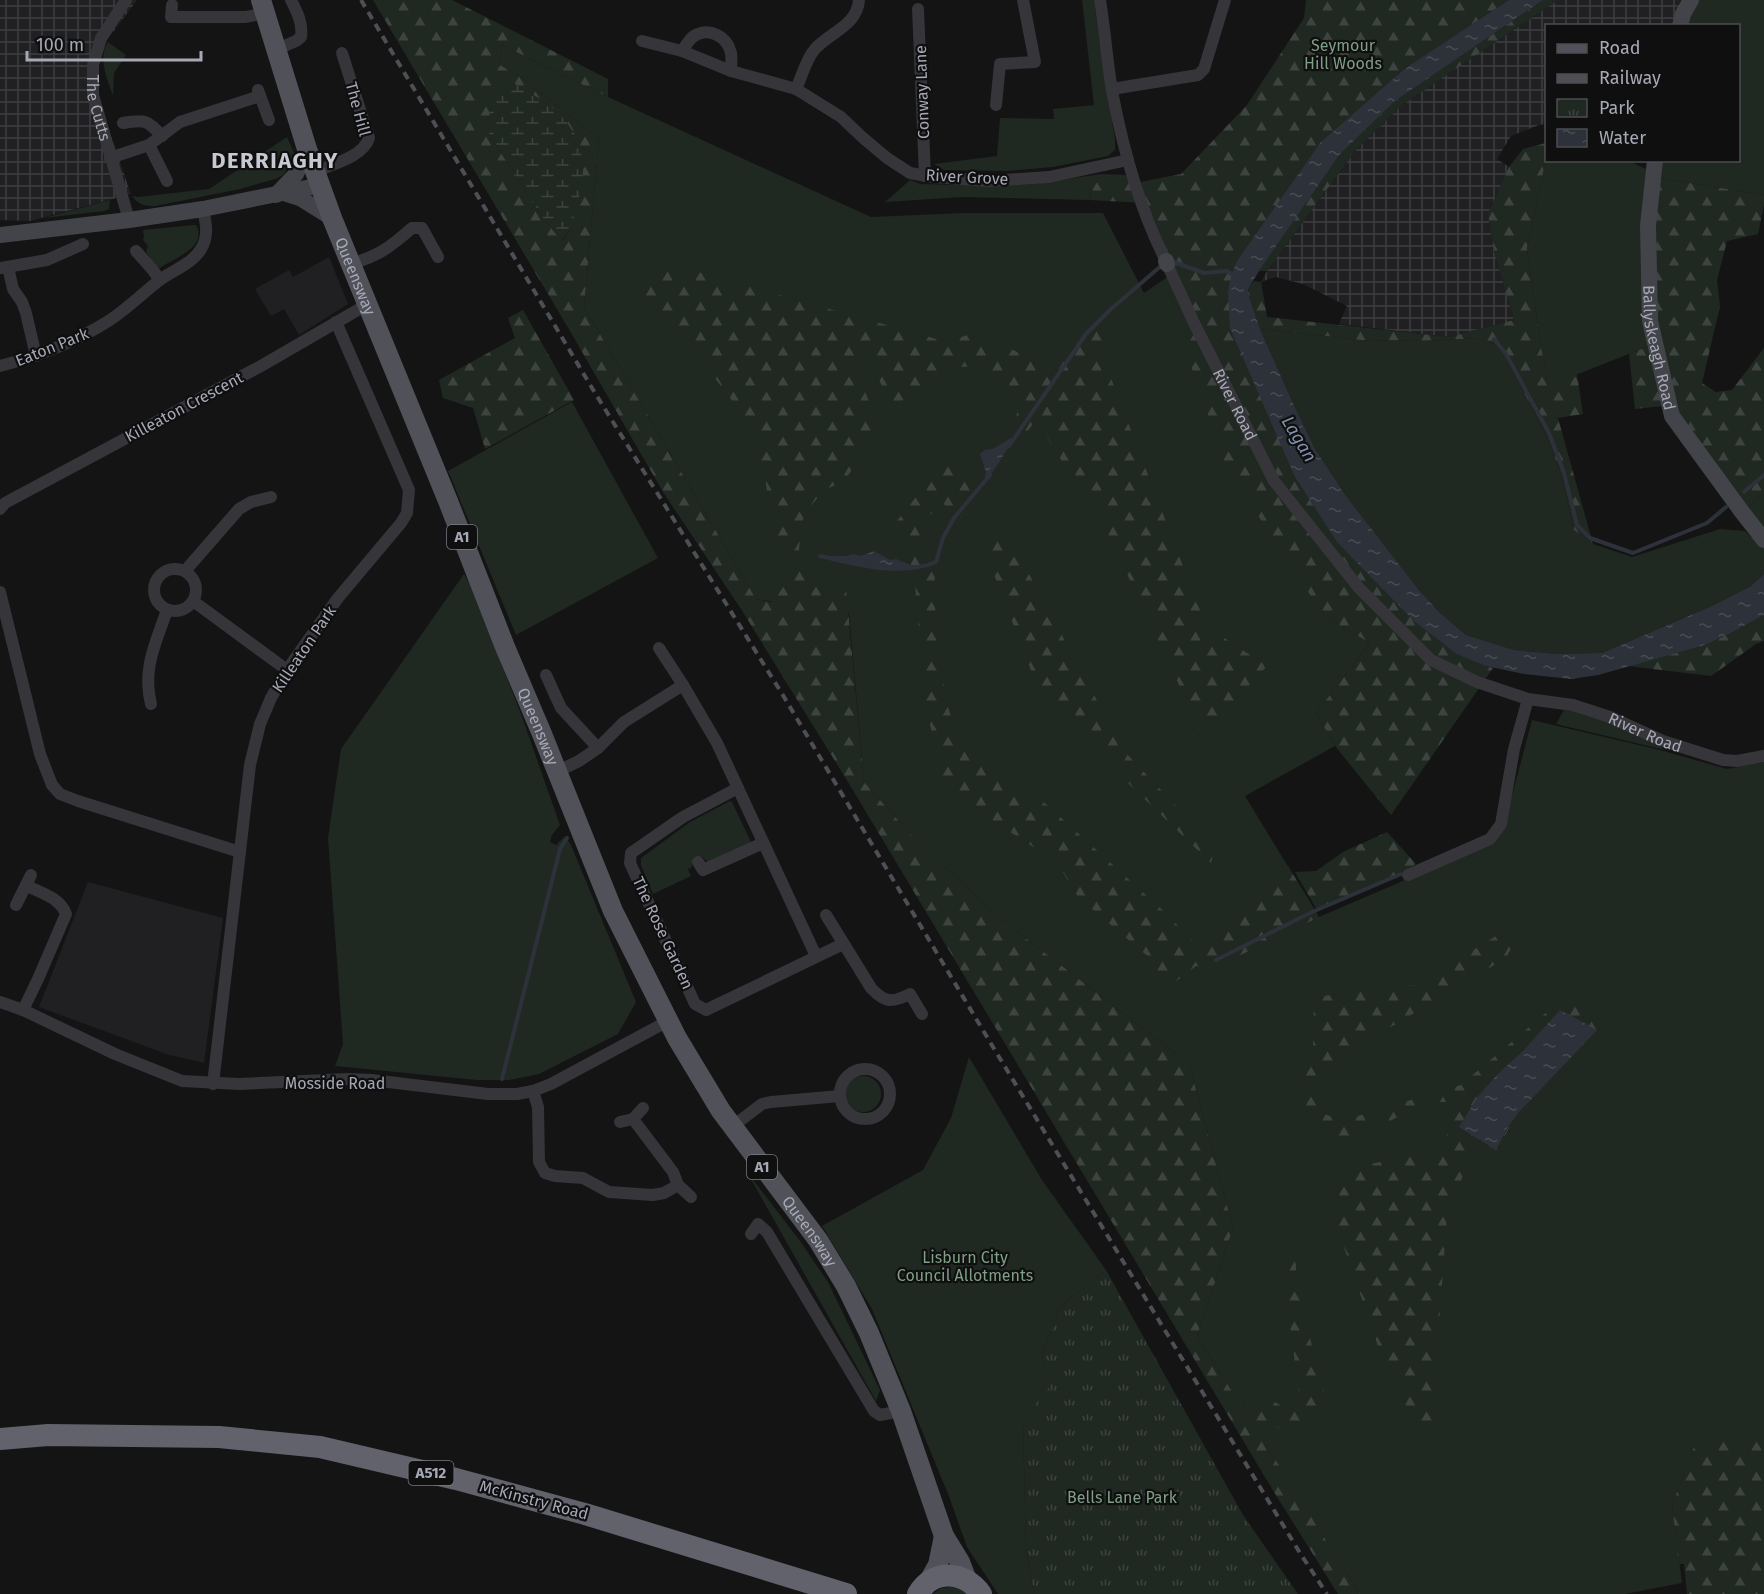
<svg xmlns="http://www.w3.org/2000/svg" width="1764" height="1594" viewBox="0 0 1764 1594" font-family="'Fira Sans',sans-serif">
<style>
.built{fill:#202022}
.industrial{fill:url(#industrial-grid)}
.green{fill:#202822}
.forest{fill:url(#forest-firs);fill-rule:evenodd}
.wetland{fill:url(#wetland-marsh)}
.park{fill:url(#park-tufts)}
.water{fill:url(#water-ripples)}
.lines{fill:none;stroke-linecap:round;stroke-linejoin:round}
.stream{stroke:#2d323a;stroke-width:4}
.street{stroke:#35353a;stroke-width:12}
.secondary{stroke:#43444a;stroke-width:16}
.primary{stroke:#515259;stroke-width:20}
.highway{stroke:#61626b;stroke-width:22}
.rail{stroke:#4e4f55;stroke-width:4;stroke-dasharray:8 6;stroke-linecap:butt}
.labels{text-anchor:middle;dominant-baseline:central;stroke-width:4.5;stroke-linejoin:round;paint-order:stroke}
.shield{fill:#0f0f10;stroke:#797b84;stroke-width:1.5}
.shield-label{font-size:15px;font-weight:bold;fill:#a6a9b5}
.park-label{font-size:16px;fill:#7f9f86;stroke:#0f0f10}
.street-label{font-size:16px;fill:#a6a9b5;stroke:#0f0f10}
.water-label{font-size:18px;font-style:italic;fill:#8091ae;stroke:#0f0f10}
.district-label{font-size:22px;font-weight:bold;letter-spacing:1.5px;fill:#c7c8d1;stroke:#0f0f10}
</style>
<defs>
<pattern id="industrial-grid" width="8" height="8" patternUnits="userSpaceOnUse" patternTransform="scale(1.5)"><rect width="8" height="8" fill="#202022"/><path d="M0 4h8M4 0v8" fill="none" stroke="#3d3e40"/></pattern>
<pattern id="forest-firs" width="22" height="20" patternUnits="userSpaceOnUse" patternTransform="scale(1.5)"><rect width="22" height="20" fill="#202822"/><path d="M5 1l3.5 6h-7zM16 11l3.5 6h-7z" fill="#3d4440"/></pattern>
<pattern id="wetland-marsh" width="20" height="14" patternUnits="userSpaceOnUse" patternTransform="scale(1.5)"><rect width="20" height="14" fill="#202822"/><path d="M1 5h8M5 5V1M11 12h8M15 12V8" fill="none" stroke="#3d4440"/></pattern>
<pattern id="park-tufts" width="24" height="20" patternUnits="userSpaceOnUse" patternTransform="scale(1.5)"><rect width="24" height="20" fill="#202822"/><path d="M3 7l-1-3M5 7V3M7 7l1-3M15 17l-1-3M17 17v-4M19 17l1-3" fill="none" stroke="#3d4440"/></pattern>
<pattern id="water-ripples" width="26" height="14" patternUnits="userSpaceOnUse" patternTransform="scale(1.5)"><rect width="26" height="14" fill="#2d323a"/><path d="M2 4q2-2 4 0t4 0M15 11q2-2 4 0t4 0" fill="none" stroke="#484d54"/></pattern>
</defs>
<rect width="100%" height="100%" fill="#141415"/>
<g class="built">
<path d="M329,257L348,304L299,335L284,309L271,316L255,289L289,270L293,277Z"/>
<path d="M88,882L223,918L204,1063L169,1055L39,1007Z"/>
</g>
<g class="industrial">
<path d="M0,0H137L101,48L97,64L99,101L131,194L30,221L0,220Z"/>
<path d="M1558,0H1685L1673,25L1546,26V124L1539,125L1511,136L1497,159L1509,167L1488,214L1494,251L1514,320L1449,337L1339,324L1347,306L1303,284L1276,277L1261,282L1267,271L1355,151L1402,105Z"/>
</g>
<g class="green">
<path d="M1082,0H1094L1109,104L1115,139V150L1108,156L1053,167L1007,171L944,170L934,164L997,156L1000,118L1054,119L1053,109L1094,105Z"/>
<path d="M1698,0H1764V195L1659,178L1662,161L1738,160V26L1687,25Z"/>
<path d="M108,42L126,55L114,73L113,96C108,79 97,58 108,42Z"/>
<path d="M502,45L608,97L871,217L964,213H1103L1144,293L1169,276L1324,616L1370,643L1316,713L1335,746L1245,796L1319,917L1491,843L1504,826L1532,720L1660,750L1727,769L1764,762V1437L1695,1445L1672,1505L1682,1583L1625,1594H1360L1197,1336L1233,1228L1189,1064L1001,919L914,838L864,782L849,613L756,599L584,307L599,139L525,80L500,65Z"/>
<path d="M287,137L295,155L293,160L283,175L275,179L240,189L155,206C144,206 139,205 132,196L138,197L209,189Z"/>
<path d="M1546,159V160L1629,161L1648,170L1649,346L1548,386L1540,341L1527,248Z"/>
<path d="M1101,174L1128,175L1129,181L1099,180L1091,192L1090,200L962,197L885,202L910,180L920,184L996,186L1034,184Z"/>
<path d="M110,200L109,209L104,211L44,218Z"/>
<path d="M193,225H196C209,247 171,260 158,269L146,252L148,246L143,240L144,237L143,230Z"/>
<path d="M1260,329L1361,340L1425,341L1478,338L1494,344L1504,354L1547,437L1561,474L1574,530L1593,544L1632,557L1720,529L1745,531L1752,538L1763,529L1747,508L1764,494V574L1751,586L1712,606L1602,653L1557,654L1514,650L1466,635L1439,612L1419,590L1346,496L1315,449L1293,403Z"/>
<path d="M572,402L658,558L516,635L448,471Z"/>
<path d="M464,574L470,584L521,714L560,825L552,835L550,842L556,845L565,836L571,845L636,1002L618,1034L539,1074L509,1080H477L335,1066L343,1044L328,838L341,749Z"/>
<path d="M1564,710C1595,712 1639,733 1665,750L1556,724Z"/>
<path d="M730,801L732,802L751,842L708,862L702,857H697L693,859L692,867L688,869L691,876L653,894L641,865V858L690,822Z"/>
<path d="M969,1057L1042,1180L1106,1270L1059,1308L1042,1357L1052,1385L1023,1420L1026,1547L1034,1594H998L967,1547L950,1499L872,1309L822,1226L923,1170L951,1118Z"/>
<circle cx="863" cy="1094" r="18"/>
<path d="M747,1172L800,1241L828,1282L880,1390L876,1401Z"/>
<path d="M949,1587H957L968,1594H933L941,1588Z"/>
</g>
<g class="forest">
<path d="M373,0H452L608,79V97L502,45L500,65L525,80L599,139L584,307L756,599L772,602L794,573L781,551L769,502L759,446L748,421L669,319L645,310L642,270L670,264L947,342L973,333L1043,363L1098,314L1107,368L1206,626L1267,666L1203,736L1081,476H1071L1047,437L1041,413L1022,439L1009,434L1021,403L997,378L975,366L948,368L929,395L891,403L867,357L851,358L875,416L864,451L845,480L825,490L805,512L801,528L799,550L812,575L846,588L864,782L914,838L1001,919L1189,1064L1233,1228L1197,1336L1247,1415L1268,1398L1287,1409L1300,1401L1288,1310L1291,1242L1295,1247L1297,1288L1326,1400L1313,1420L1258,1432L1360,1594H1338L1277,1497L848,782L741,609L663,492L570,331ZM489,134L571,228L562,241L541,215Z"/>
<path d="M1306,0H1509L1407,67L1237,261L1295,477L1337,542L1375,579L1486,666L1493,668L1391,815L1335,746L1316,713L1370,643L1324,616L1225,465L1186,351L1192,325L1145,203L1090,200L1091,192L1099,179L1140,182L1181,174L1247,105L1304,18Z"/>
<path d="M1543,0H1558L1402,105L1355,151L1267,271H1259L1340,154L1395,101Z"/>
<path d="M1546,143V159L1527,248L1540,341L1548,385L1577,374L1583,414L1558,418L1593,544L1574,530L1561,474L1547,437L1504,354L1494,344L1477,338L1425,341L1361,340L1260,329L1247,291L1254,281L1261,282L1267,317L1449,337L1514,320L1494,251L1488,214L1509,167L1523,149Z"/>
<path d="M1659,178L1764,195V205L1758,234L1727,241L1717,280L1720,306L1702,383L1716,392L1732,390L1764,348V494L1747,508L1678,414L1655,318L1654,224Z"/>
<path d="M523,310L574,400L485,449L473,408L443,398L439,380L515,338L508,318Z"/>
<path d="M1649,346L1663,406L1635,409L1629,354Z"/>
<path d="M945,461L966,477L979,485L959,521L943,503L916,527L936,570L933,590L946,701L958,738L986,764L1046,804L1169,916L1195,944L1213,939L1288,866L1319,917L1214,968L1196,966L1166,989L1151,959L1078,897L1057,862L945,790L926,707L914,573L896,522Z"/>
<path d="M1006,531L1124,751L1215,847L1211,863L1129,784L1077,724L1037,686L985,551Z"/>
<path d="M1764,615V641L1756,644L1711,676L1628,666L1705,645L1729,634Z"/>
<path d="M1387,832L1416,864L1396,876L1317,910L1295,872L1316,871L1343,852Z"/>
<path d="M1496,936L1516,939L1506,958L1339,1058L1315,1080L1318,1111L1341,1121L1461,1085L1555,1005L1580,1003L1601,1027L1519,1113L1509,1128L1497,1150L1477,1141L1447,1215L1432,1423L1425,1434L1414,1423L1378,1346L1335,1221L1333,1172L1441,1149L1461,1102H1426L1388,1122L1348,1139L1324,1132L1303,1113L1299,1083L1313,1049L1314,997L1417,985ZM1542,1030H1597L1518,1113L1507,1128L1496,1150L1459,1127L1479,1095Z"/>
<path d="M1764,1437V1594H1687L1684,1564H1679L1672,1505L1695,1444Z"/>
</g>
<path class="wetland" d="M510,81L547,103L566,121L580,142L583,171L579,198L571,228L561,241L541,215L489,134L490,95Z"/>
<path class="park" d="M1106,1270L1243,1515L1298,1594H1034L1026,1547L1023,1420L1051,1385L1042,1357L1059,1308Z"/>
<g class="water">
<path d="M1509,0H1543L1395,101L1340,154L1259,271L1247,291L1260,329L1293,403L1315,449L1346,496L1419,590L1439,612L1466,635L1514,650L1557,654L1602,653L1712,606L1751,586L1764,574V615L1729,634L1705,645L1598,675L1571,679L1524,674L1486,666L1457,654L1414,621L1337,542L1295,477L1230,328L1228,293L1231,276L1237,261L1321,142L1407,67Z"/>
<path d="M1011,438L1014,439L988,479L985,478L986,472L980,454L985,450L993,449Z"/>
<path d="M874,551L890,560L896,559L915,567L897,570L820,556H846L853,554L861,556Z"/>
<path d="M1560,1010L1597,1030L1518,1113L1507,1128L1496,1150L1459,1127L1479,1095L1499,1073L1523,1051Z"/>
</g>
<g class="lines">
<g class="stream">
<path d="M1171,261L1204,273L1227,271L1235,276"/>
<path d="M1494,339L1506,354L1549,433L1564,473L1577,525L1590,538L1633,553L1707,523L1726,507"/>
<path d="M1009,446L1086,334L1111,309L1162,265"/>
<path d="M1744,492L1764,475"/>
<path d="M820,556C856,564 900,577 936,562L943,538L954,518L990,475"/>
<path d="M1216,960L1312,912L1401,874"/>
<path d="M502,1079L560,849L567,838"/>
</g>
<g class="street">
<path id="s1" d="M126,0L101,38L93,65V95L129,220"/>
<path d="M1100,0C1105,30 1107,61 1112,91C1123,149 1139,208 1166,261"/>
<path d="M172,5L171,17H246L264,13"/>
<path d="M918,9L925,176"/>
<path d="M642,41L682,51L731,71L796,89L841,117L862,137L887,158L910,173L932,177L989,181L1049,177L1128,160"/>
<path d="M275,50L296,41L301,37C303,23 297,12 291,0"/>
<path d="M682,51C686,46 689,39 694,36C709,27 727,36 731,53C732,59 731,65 731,71"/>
<path d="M796,89C802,76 806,59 815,49C830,32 857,26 859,0"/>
<path d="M1112,89L1198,75L1204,69L1225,0"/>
<path d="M258,90L269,120"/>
<path d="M996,105L1000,64L1035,62L1023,0"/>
<path d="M123,123C145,119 147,120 162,136"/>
<path d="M149,145L167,181"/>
<path d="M110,158L149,145L180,122L260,96"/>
<path d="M316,171C333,164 363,157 369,138L342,53"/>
<path d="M136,251L152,269L160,280"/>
<path d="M351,264C380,255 389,248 412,228H422L438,257"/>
<path id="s2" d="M1167,264L1195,325L1274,481L1359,588L1431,660L1477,682L1528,699L1573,705L1610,717L1663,741L1723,760L1737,761L1764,756"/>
<path d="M8,267L13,289L22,302L26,313L36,356"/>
<path d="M1,268L47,260L83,244"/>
<path d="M0,366C39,356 76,342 110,320C128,308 144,292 161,279C174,270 193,263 201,249C209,236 206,223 203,209"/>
<path d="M0,509L5,503L261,366L368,304"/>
<circle cx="175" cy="590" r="21"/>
<path d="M185,571L239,509L251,502L271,497"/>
<path d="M0,592L40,754L52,785L60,794L78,801L240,852"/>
<path d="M193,601L287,670"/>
<path d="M659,648L683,685L717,743L816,956"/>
<path d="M546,675L561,708L598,748"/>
<path d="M151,704C142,668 156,643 167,610"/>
<path d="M558,771L579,761L598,748L624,722L683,685"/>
<path d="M738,788L683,817L631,853L630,863L695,1004L706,1010L843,944"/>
<path d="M698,862L703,870L763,843"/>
<path d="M1408,875L1490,839L1501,824L1514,749L1528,699"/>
<path d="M16,905L31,875"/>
<path d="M826,915L871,988C885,1003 892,1003 910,994L922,1014"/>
<path d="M0,1002L23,1010L115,1054L182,1081L239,1084L348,1079L372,1080L488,1094H517L533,1091L551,1084L668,1021"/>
<path d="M23,1010L38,979L66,914C60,898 42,893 27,886"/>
<circle cx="865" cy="1094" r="25"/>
<path d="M213,1084L250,765L260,724L271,698L287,670L338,598L401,523L407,513L409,490L336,322"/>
<path d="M533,1091L538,1107L539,1162L545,1173L555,1176L583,1178L609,1192L653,1195L664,1193L678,1185L673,1172L633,1119L620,1122"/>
<path d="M633,1119L643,1108"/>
<path d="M733,1126L762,1104L771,1102L840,1096"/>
<path d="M678,1185L691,1197"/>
<path d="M751,1234L758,1224L767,1232L874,1411L880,1415L901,1411"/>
</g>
<g class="secondary">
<path d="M1680,26L1683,14L1691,0"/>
<path id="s3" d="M1655,160L1648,226L1650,321L1672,416L1742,512L1764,540"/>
<path d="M284,193L300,198L332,218"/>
<path d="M276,195L296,174L307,149"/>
<path d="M0,235L129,220L203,209L321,185"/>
<path d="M1166,261L1167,264"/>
</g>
<g class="primary">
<path id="s4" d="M261,0L307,149L332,218L448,501L505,647L542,734L613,911L677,1038L721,1111L818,1240L846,1286L869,1333L901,1411L944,1536L960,1562L967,1580"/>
<path d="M929,1581L938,1565L944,1536"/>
</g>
<g class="highway">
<path d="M0,1439L48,1435L219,1437L320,1447L456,1479L585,1514L846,1594"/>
<path d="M918,1594C933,1568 965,1571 981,1594"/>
</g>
<path class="rail" d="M361,0L595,393L781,692L993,1047L1300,1553L1327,1594"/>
</g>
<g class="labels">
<g class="shield">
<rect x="447" y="525" width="30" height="24" rx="4.5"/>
<rect x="747" y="1155" width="30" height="24" rx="4.5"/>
<rect x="408.5" y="1461" width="45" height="24" rx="4.5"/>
</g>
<g class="shield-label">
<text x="462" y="537">A1</text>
<text x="762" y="1167">A1</text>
<text x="431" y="1473">A512</text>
</g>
<g class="park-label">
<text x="1343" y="45">Seymour<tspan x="1343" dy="18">Hill Woods</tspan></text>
<text x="965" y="1257">Lisburn City<tspan x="965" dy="18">Council Allotments</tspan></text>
<text x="1122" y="1497">Bells Lane Park</text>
</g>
<g class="street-label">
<text transform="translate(922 92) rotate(-92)">Conway Lane</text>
<text stroke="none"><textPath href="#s1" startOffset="117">The Cutts</textPath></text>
<text transform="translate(358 109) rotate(75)">The Hill</text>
<text transform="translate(967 177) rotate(3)">River Grove</text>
<text stroke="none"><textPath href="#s4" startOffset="292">Queensway</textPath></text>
<text transform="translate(52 347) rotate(-22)">Eaton Park</text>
<text stroke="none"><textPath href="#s3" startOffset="189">Ballyskeagh Road</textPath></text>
<text stroke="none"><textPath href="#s2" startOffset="156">River Road</textPath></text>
<text transform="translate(184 407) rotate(-28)">Killeaton Crescent</text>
<text transform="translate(304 649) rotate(-56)">Killeaton Park</text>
<text stroke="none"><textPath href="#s4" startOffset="778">Queensway</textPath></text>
<text stroke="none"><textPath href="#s2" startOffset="708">River Road</textPath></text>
<text transform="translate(663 933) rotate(65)">The Rose Garden</text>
<text x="335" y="1083">Mosside Road</text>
<text stroke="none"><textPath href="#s4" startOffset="1354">Queensway</textPath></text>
<text transform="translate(534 1500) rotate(15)">McKinstry Road</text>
</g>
<g class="water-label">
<text transform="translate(1299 439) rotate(59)">Lagan</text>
</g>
<g class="district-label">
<text x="275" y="160">DERRIAGHY</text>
</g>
</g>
<rect x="1545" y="24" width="195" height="138" fill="#0f0f10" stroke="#4b4d52" stroke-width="1.5"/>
<rect x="1557" y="44" width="30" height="9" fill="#515259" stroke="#4b4d52" stroke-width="1.5"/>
<text x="1599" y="54" font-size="18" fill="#a6a9b5">Road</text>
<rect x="1557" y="74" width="30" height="9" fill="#4e4f55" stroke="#4b4d52" stroke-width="1.5"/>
<text x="1599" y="84" font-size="18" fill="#a6a9b5">Railway</text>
<rect x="1557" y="99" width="30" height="18" fill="url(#park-tufts)" stroke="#4b4d52" stroke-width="1.5"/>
<text x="1599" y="114" font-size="18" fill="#a6a9b5">Park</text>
<rect x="1557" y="129" width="30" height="18" fill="url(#water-ripples)" stroke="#4b4d52" stroke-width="1.5"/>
<text x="1599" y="144" font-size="18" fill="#a6a9b5">Water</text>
<path d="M27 51v9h174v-9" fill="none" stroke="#a6a9b5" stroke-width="3"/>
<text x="36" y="51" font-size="18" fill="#a6a9b5" stroke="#0f0f10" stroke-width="4.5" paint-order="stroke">100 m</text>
</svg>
